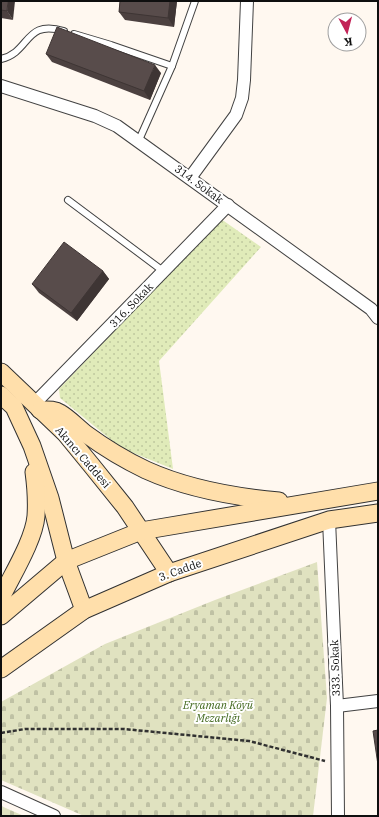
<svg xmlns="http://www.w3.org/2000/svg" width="379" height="817" viewBox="0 0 379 817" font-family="'IBM Plex Serif',serif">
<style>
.cemetery{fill:url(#cemetery-stones)}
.park{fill:url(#park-dots)}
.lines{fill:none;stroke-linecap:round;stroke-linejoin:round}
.lane-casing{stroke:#424242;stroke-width:8}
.street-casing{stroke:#424242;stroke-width:14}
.secondary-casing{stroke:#313131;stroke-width:19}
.path{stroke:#313131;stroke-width:2.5;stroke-dasharray:4 2;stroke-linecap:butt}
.lane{stroke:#fff;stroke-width:6}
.street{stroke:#fff;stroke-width:12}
.secondary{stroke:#ffdfab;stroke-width:17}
.wall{fill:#4c4140}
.shaded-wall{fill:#3e3534}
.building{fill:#584c4b;stroke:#3e3534}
.labels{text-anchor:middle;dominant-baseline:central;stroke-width:4;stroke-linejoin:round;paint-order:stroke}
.street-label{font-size:11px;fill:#0f0f0f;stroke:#fff}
.park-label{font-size:11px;font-style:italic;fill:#41681d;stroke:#fff}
</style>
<defs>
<pattern id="cemetery-stones" width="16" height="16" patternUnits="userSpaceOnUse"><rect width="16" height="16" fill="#e0e2c0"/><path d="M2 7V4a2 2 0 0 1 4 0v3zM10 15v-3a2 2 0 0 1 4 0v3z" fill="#bfc1a4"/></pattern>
<pattern id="park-dots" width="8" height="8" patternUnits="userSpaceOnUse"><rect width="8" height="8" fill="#e0ebb9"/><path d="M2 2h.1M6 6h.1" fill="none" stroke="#bfc89e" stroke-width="1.8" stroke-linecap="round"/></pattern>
</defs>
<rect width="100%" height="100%" fill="#fff8f0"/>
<g class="cemetery">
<path d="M317,562L327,698L313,816H84L1,780V702L105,644L215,600Z"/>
<path d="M1,806L24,816H1Z"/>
</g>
<path class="park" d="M221,219L261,247L159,361L173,469L121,448L60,398L59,389Z"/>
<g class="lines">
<g class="lane-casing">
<g id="lane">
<path d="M74,34L111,45L172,66"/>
<path d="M1,59C31,52 24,19 64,31"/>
<path d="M139,140L172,66L195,1"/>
<path d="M68,200L163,271"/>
</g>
</g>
<g class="street-casing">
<g id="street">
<path d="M1,86L95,116L117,126L371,309L378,318"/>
<path d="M190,178L236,115L242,98L244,80L247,1"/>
<path d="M34,404L228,205"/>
<path d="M329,520L337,706L338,816"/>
<path d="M337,706L378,701"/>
<path d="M1,792L54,816"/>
</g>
</g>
<g class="secondary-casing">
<g id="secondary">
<path d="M1,372L65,433L92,466L125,507L169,573"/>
<path d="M1,395L14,407L32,446L50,498L66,561L84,610"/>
<path d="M40,410C47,410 54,409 60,413C70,419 78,428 86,434C105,448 125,460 146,470C188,489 234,497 279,501"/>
<path d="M1,598C12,575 34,540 36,516C37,501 36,487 34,472"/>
<path d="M1,616L66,561L141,531L378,491"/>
<path d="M1,669L84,610L169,573L329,520L378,513"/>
</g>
</g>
<path class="path" d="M1,733L25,729H124L249,741L325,761"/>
<use href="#lane" class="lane"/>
<use href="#street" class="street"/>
<use href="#secondary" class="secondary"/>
</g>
<g class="wall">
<path d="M1,1L13,20L1,18Z"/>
<path d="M120,1H177L174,27L125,20L119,12Z"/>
<path d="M46,54L161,73L150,100L52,62Z"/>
<path d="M103,271L109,279L77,321L39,293L32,284Z"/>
</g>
<g class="shaded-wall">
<path d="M8,1H15L13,20L7,11Z"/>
<path d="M170,1H177L174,27L168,18Z"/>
<path d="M155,65L161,73L150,100L144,91Z"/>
<path d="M103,271L109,279L77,321L71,313Z"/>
</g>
<g class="building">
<path d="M1,1H8L7,11L1,10Z"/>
<path d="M120,1H170L168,18L119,12Z"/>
<path d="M57,27L155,65L144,91L46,54Z"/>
<path d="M64,242L103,271L71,313L32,284Z"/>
<path d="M378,730V765L373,731Z"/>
</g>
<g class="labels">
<g class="street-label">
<text transform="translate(199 184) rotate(36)">314. Sokak</text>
<text transform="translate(131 305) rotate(-46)">316. Sokak</text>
<text transform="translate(83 457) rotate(49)">Akıncı Caddesi</text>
<text transform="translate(180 570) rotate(-20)">3. Cadde</text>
<text transform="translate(335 668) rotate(-92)">333. Sokak</text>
</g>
<g class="park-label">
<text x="218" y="705">Eryaman Köyü<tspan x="218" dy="13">Mezarlığı</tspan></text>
</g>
</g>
<rect width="379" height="817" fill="none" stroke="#0f0f0f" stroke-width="4"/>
<g transform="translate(347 32) rotate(173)"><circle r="19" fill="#ffffff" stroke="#9f9f9f"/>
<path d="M0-3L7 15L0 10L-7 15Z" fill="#c22357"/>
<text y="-6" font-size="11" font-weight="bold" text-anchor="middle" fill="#0f0f0f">K</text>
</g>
</svg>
